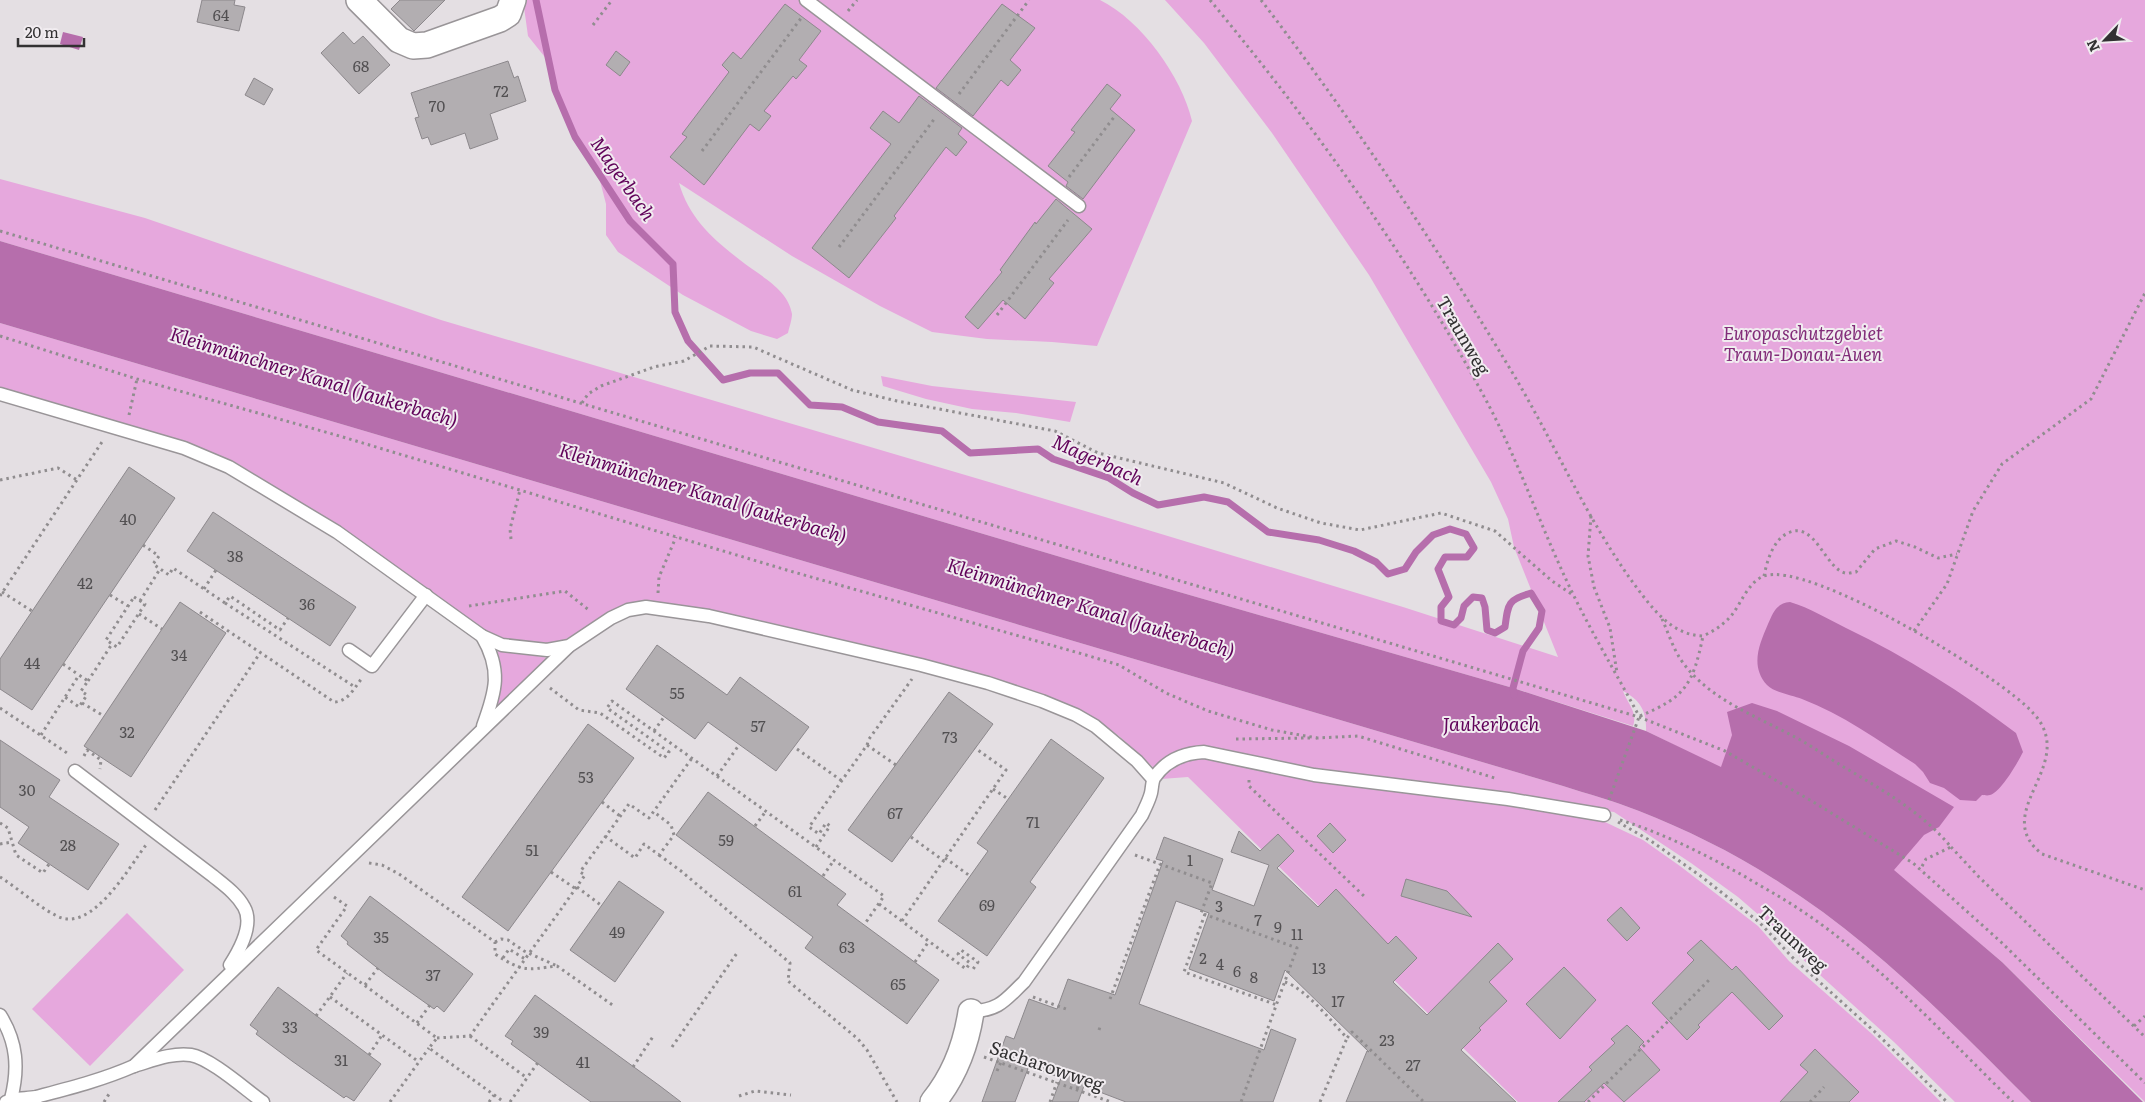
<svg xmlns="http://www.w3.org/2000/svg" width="2145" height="1102" viewBox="0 0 2145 1102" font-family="Literata,serif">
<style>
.green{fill:#e6a8dd}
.water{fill:#b66eac}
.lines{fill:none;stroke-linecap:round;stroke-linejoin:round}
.stream{stroke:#b66eac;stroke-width:7}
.building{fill:#b2aeb1;stroke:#8c888c}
.service-casing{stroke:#999598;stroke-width:15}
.minor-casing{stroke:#999598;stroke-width:28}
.path{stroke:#908d8f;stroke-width:3;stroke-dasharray:2.5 4;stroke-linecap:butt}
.service{stroke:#fff;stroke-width:12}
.minor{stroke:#fff;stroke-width:25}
.path-bridge{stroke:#908d8f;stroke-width:3;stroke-dasharray:2.5 4;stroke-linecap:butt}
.labels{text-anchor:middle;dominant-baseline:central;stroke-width:4;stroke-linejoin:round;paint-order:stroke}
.number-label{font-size:15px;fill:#525052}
.park-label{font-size:18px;font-style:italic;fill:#822c79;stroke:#f1ecf0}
.street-label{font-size:18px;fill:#323132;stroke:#f1ecf0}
.water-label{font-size:19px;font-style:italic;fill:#61035a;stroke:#f1ecf0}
</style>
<rect width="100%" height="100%" fill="#e4dfe3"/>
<g class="green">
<path d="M523,0H1100C1141,20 1182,77 1192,121L1097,346L1052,342L987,339L932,332L880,306L792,256L679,183C689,218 713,239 740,260C758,275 788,288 792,314C792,320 789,328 788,333L777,339L751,331L683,295L618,252L606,235V204L599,177L580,144L556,90L552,66L528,36Z"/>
<path d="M1165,0H2145V1102L2002,962L1893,870L1917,842L1721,768L1646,731C1647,711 1640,700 1623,691C1627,703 1638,712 1633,726L1513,688L1148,583L0,241V179L145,218L441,320L989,482L1403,607L1558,657L1514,547L1508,519L1491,482L1369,275L1272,133L1204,43Z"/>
<path d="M0,323L1563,786C1588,794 1614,801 1639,811C1685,829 1732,852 1774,879C1871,939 1951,1022 2031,1102H1955L1894,1042L1799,956L1768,923L1738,897L1691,863L1614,812L1317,772L1210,749L1155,769L1119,736L1087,714L1035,693L695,609L610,612L558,644L536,646L511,642L486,631L319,514L238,464L194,445L0,390Z"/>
<path d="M881,376L932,386L1076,402L1070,422L1016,413L972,409L926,399L883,386Z"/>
<path d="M497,649L548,658L499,706L496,703L502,671Z"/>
<path d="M1198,756L1510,803L1605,822L1643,840L1680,866L1758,926L1789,961L1872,1034L1941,1102H1518L1188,777L1161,779L1170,767Z"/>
<path d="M127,913L184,970L90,1066L32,1009Z"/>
</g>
<g class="water">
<path d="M63,32L83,37L79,50L60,44Z"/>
<path d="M0,241L1148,583L1513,688L1646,731L1721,767L1732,735L1727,712L1752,703L1777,711L1849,746L1954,807L1939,827L1924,835L1894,870L2002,962L2143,1102H2031C1951,1022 1871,939 1774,879C1732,852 1685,829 1639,811C1614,801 1588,794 1563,786L0,323Z"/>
<path d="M1790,602C1810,608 1828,619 1846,628C1907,657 1963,693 2016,733L2023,752C2018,762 2001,792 1990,795C1987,796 1984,795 1982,795L1976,801L1960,800L1944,788L1930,783L1923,772L1915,764C1879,741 1842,714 1802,699C1792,695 1775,693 1767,685C1750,666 1759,645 1768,624C1773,613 1776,603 1790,602Z"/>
</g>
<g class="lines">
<path class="stream" d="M536,0L555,90L575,137L630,221L673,264L675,312L688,341L723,380L750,373H778L810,405L842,407L878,422L942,431L970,453L1038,449L1053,459L1109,478L1133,493L1158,505L1204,497L1228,502L1268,532L1319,540L1354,551L1376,562L1388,574L1405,569L1416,552L1433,535L1450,529L1466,534L1474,548L1467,557H1445L1438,569L1449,597L1441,607V621L1454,625L1461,618L1464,606L1473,597L1482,598L1485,607L1487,630L1495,633L1505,627C1508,603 1508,600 1531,593L1542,611L1539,628L1523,651L1513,688L1514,695"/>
</g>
<g class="building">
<path d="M202,0H235L234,5L245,7L239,31L197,22Z"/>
<path d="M400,0H445L414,31L391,9Z"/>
<path d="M785,4L821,31L799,60L807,66L796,79L793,76L764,111L771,116L759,131L750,124L704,185L670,157L687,137L682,134L729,72L722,65L733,52L741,59Z"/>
<path d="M1002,4L1035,28L1010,60L1021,70L1008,86L1001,80L973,116L936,88Z"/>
<path d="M343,32L354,44L363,36L390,65L359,94L321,53Z"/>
<path d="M616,51L630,62L620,76L606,65Z"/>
<path d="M508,61L514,78L518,76L526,101L490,114L498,139L470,149L465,133L431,145L428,137L422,139L415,118L419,117L411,93Z"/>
<path d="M254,78L273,89L264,105L245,95Z"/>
<path d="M1107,84L1121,95L1110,109L1135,130L1083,199L1066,186L1068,182L1048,166L1075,132L1071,130Z"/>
<path d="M919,96L962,128L958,134L967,142L956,156L946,147L894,216L896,218L849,278L812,248L891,144L870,128L883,111L899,123Z"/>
<path d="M1056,199L1092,229L1049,279L1054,283L1025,319L1003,300L978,329L965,317L1002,272L1000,270L1035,222L1036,224Z"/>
<path d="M129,467L175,498L32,710L0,689V659Z"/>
<path d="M213,512L356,607L330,646L187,551Z"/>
<path d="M180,602L226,633L131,777L84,746Z"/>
<path d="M657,645L727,695L740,677L809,727L776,771L708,722L695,739L626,689Z"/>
<path d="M949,692L993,724L892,862L848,830Z"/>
<path d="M588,724L634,758L508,931L462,897Z"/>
<path d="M1051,739L1104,778L1030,882L1036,887L987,956L938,921L988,851L977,843Z"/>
<path d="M0,740L60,780L49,797L119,844L88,890L18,843L29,827L0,807Z"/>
<path d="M708,792L846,894L837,905L939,980L907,1024L805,948L813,937L676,835Z"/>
<path d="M1330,823L1346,840L1333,853L1317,836Z"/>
<path d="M1239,831L1260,851L1278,834L1294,851L1277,868L1318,907L1336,889L1388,944L1396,936L1417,958L1393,982L1427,1015L1498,943L1513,959L1489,982L1507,1001L1479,1028L1481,1030L1461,1050L1516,1102H1346L1367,1051L1369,1052L1285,970L1274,1001L1189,969L1209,913L1176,901L1139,1004L1264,1050L1271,1029L1296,1039L1273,1102H1126L1084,1086L1078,1102H1052L1061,1078L1029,1066L1015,1102H982L1006,1036L1014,1039L1029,999L1057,1009L1068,979L1115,995L1163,861L1156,859L1164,837L1223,859L1212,890L1254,906L1269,865L1231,852Z"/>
<path d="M1406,879L1447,891L1472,917L1401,896Z"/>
<path d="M619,881L664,912L615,982L570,950Z"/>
<path d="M370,896L473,974L444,1012L437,1006L434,1009L385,974L347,944L348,942L341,936Z"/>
<path d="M1621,907L1640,928L1627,941L1607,920Z"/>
<path d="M1701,940L1732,970L1736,966L1783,1016L1769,1030L1732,992L1698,1025L1700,1027L1687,1040L1652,1003L1694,960L1687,953Z"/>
<path d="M1564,967L1596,1000L1560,1039L1526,1004Z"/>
<path d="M278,987L381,1064L354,1101L346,1096L344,1098L292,1061L256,1034L258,1031L250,1025Z"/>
<path d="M535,995L660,1086L681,1102H591L563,1082L511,1044L513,1041L505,1036Z"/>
<path d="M1627,1025L1644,1042L1639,1047L1660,1070L1624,1102L1604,1083L1584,1102H1558L1592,1070L1589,1067L1615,1043L1611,1039Z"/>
<path d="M1815,1049L1859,1092L1849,1102H1780L1808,1072L1800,1065Z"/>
</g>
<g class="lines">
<g class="service-casing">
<g id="service">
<path d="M806,0L1079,206"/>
<path d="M0,394L184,448L229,467L337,532L482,636L502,645L547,650L569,646L611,618L628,610L646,607L709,616L921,665L988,683L1042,701L1076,715L1095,726L1137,761L1153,779"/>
<path d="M482,636C502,670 496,691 483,726"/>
<path d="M349,650L372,666L426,595"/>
<path d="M75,771L213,876C224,885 237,894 244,907C254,924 239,951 230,965"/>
<path d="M971,1012C1001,1009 1004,1001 1024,982L1142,815C1145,808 1149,801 1151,793C1152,789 1152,782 1154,778C1166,760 1184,753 1204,752L1314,775L1508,799L1604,815"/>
<path d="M0,1015C17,1042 19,1068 11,1099"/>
<path d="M134,1066C151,1061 173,1052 191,1055C210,1058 246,1090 263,1102"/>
<path d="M6,1102C15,1097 26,1099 36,1097C70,1088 102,1080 134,1066L568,647"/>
</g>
</g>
<g class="minor-casing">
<g id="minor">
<path d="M359,0L399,40L413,46L427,45L500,19L508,14L513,0"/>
<path d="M933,1102C955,1075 966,1045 971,1012"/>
</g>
</g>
<g class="path">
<path d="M1210,0C1314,126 1410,258 1487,402C1520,464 1542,531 1573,594C1593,635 1617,675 1639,716"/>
<path d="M1261,0C1352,119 1435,244 1512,372C1554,442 1586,518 1634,584C1652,608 1671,635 1703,636C1714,631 1723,625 1731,616C1741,604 1748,582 1764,576C1809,560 2002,677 2033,713C2039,719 2044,727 2046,736C2056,778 1996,818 2042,854L2145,890"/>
<path d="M848,11L857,0"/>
<path d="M593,25L612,0"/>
<path d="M959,94L1029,0"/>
<path d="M702,151L802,17"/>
<path d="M1069,177L1114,117"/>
<path d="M0,231L1639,717L1725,751L1815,803L1913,863L2001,942L2145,1083"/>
<path d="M839,247L935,118"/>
<path d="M997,315L1068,220"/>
<path d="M0,336L137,379L336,435L790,571L1086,655L1119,665L1166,693L1208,711L1272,730L1317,738"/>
<path d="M582,403L588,394L601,386L654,367L684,361L710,346L753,347L852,390L897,401L1055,431L1098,453L1224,483L1277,508L1321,523L1360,530L1441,513L1495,531L1552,581L1573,595"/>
<path d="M129,415L137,379"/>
<path d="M0,480L58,468L77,480"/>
<path d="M1591,516L1588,556L1594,587L1610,628L1617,673"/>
<path d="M511,539L510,529L520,490"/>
<path d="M143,545L159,556L153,564L169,575L173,568L225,603L230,596L280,630L288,618"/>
<path d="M1764,576C1767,561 1773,540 1788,533C1815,520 1825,568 1845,573C1848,574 1853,572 1856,572L1875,549L1896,541L1915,547L1938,558L1957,554"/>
<path d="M204,589L216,570"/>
<path d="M2,592L32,611"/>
<path d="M658,593L659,577L676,537"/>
<path d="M110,595L128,606"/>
<path d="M0,596L102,442"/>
<path d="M134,597L145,604L117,647L106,640Z"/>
<path d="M140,601L160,569"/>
<path d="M225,603L355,687"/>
<path d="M469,606L565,591L590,611"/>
<path d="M200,612L334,702C348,702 355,687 362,678"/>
<path d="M139,614L162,629"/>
<path d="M1662,619C1668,632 1673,648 1681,660C1708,699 1754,715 1793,736C1810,745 1826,756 1842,766C1881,789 1922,812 1951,847L1926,859L1920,870"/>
<path d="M1914,631L1947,584L1973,511L2002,464L2091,399L2145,293"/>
<path d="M63,664L79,675"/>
<path d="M88,681L112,644"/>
<path d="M550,688L579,710L600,713L664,758L669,752L607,708L612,701L884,896L864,925"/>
<path d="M82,703L104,716"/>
<path d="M0,708L70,755"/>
<path d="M1640,716C1686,697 1693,684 1703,636"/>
<path d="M654,731L664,717"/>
<path d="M41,735L79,675L88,681L81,691L87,695L79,707L65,697"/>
<path d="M1316,738L1358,736L1498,779"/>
<path d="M1236,739L1310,738"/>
<path d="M867,745L869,739L912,679"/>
<path d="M797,749L842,781"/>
<path d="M84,756L87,750L101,760L100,769"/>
<path d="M717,776L739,745"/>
<path d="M1249,780V786L1366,898"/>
<path d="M993,789L1008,799"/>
<path d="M1609,800L1639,717"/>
<path d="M602,802L620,816"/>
<path d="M155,810L260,653"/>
<path d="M1620,820C1663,833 1704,854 1744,876C1762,887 1781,897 1799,909C1877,960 1946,1037 2013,1102"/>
<path d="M1618,822L1651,841L1702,877L1759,922L1794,959L1875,1032L1947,1102"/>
<path d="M0,823L8,828L16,855L43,873L49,864"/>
<path d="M755,826L766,811"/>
<path d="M605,836L635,858L644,844L659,855L674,835L671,825L654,812"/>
<path d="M911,837L944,861"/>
<path d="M0,844L12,842"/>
<path d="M816,847L830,826L826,823L819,834L809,827L867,745L896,765"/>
<path d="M1951,847L1979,877L2145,1037"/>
<path d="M659,855L681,871L790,963L788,981L858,1039L867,1050L897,1102"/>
<path d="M1135,855L1212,883L1201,913L1297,948L1241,1102"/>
<path d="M945,858L970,876"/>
<path d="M369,863L382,865L399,874L495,942V954C523,972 525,970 557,966L614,1006"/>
<path d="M551,872L576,889"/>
<path d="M823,876L834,860"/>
<path d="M0,877C19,889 37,906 57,916C92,934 129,867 146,845"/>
<path d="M577,887L602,906"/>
<path d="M334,897L347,906L316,950L437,1038L429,1048L504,1102"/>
<path d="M879,904L966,969L970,963L958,954L961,950L978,962L971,972"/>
<path d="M564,905L585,875L580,872L629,804L649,818L692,758"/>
<path d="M1205,914L1184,972L1277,1005"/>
<path d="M902,921L1006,770L975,748"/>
<path d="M495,942L501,939L508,940L524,951L557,966"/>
<path d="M503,958L509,949L525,959"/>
<path d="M915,962L929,941"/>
<path d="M1285,982C1306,989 1331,1021 1347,1038L1352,1032L1424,1102"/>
<path d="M365,985L378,968"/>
<path d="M330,997L419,1062"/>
<path d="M1033,997L1066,1009"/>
<path d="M1110,999L1160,864"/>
<path d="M316,1016L347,973"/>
<path d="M417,1023L430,1005"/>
<path d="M2134,1026L2145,1016"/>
<path d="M1099,1030L1101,1024"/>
<path d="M470,1036L527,1078"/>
<path d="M437,1038L470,1036L492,1005"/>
<path d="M672,1047L737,953"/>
<path d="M369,1055L382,1035"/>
<path d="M984,1057L1111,1102"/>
<path d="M633,1067L654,1035"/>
<path d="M997,1071L1001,1062"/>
<path d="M1077,1089L1081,1079"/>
<path d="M739,1096L755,1091L791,1095"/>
<path d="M104,1102L109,1094"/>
<path d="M390,1102L429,1048"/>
<path d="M489,1102L494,1095"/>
<path d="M510,1102L539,1061"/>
<path d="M1050,1102L1057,1082"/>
<path d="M1320,1102L1347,1038"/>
<path d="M1588,1102L1711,978"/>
<path d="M1810,1102L1824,1087"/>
</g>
<use href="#service" class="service"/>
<use href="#minor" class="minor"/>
<path class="path-bridge" d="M492,1005L564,905"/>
</g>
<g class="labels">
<g class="number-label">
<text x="221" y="14">64</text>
<text x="361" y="65">68</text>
<text x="501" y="90">72</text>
<text x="437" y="105">70</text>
<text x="128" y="518">40</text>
<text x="235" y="555">38</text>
<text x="85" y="582">42</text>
<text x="307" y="603">36</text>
<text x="179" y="654">34</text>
<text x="32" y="662">44</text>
<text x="677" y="692">55</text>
<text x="758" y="725">57</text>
<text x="127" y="731">32</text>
<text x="950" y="736">73</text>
<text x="586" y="776">53</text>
<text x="27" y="789">30</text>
<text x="895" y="812">67</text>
<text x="1033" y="821">71</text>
<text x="726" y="839">59</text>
<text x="68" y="844">28</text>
<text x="532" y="849">51</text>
<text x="1190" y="859">1</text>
<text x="795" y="890">61</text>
<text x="987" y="904">69</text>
<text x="1219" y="905">3</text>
<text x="1258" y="919">7</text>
<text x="1278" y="926">9</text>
<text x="617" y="931">49</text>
<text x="1297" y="933">11</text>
<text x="381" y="936">35</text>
<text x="847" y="946">63</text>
<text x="1203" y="957">2</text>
<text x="1220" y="963">4</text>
<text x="1319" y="967">13</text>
<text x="1237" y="970">6</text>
<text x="433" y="974">37</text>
<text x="1254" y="976">8</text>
<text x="898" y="983">65</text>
<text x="1338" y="1000">17</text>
<text x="290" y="1026">33</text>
<text x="541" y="1031">39</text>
<text x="1387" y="1039">23</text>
<text x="341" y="1059">31</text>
<text x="583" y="1061">41</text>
<text x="1413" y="1064">27</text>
</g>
<g class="park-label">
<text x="1803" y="332">Europaschutzgebiet<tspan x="1803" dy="21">Traun-Donau-Auen</tspan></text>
</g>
<g class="street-label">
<text transform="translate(1464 335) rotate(60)">Traunweg</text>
<text transform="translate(1793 938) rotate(43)">Traunweg</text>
<text transform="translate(1047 1065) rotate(19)">Sacharowweg</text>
</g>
<g class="water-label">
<text transform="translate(624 178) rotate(55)">Magerbach</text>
<text transform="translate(314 376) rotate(17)">Kleinmünchner Kanal (Jaukerbach)</text>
<text transform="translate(1098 459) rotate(24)">Magerbach</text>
<text transform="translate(703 492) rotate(17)">Kleinmünchner Kanal (Jaukerbach)</text>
<text transform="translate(1091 607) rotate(17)">Kleinmünchner Kanal (Jaukerbach)</text>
<text x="1491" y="723">Jaukerbach</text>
</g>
</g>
<g transform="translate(2105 40) rotate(245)" stroke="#f1ecf0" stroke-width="4" paint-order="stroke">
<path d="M0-4L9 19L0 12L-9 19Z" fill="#323132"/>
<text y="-8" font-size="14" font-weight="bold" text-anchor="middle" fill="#323132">N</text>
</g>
<path d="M18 38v8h66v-8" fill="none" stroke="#323132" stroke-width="2.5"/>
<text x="25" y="38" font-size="15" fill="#323132" stroke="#f1ecf0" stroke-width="4" paint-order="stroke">20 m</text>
</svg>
